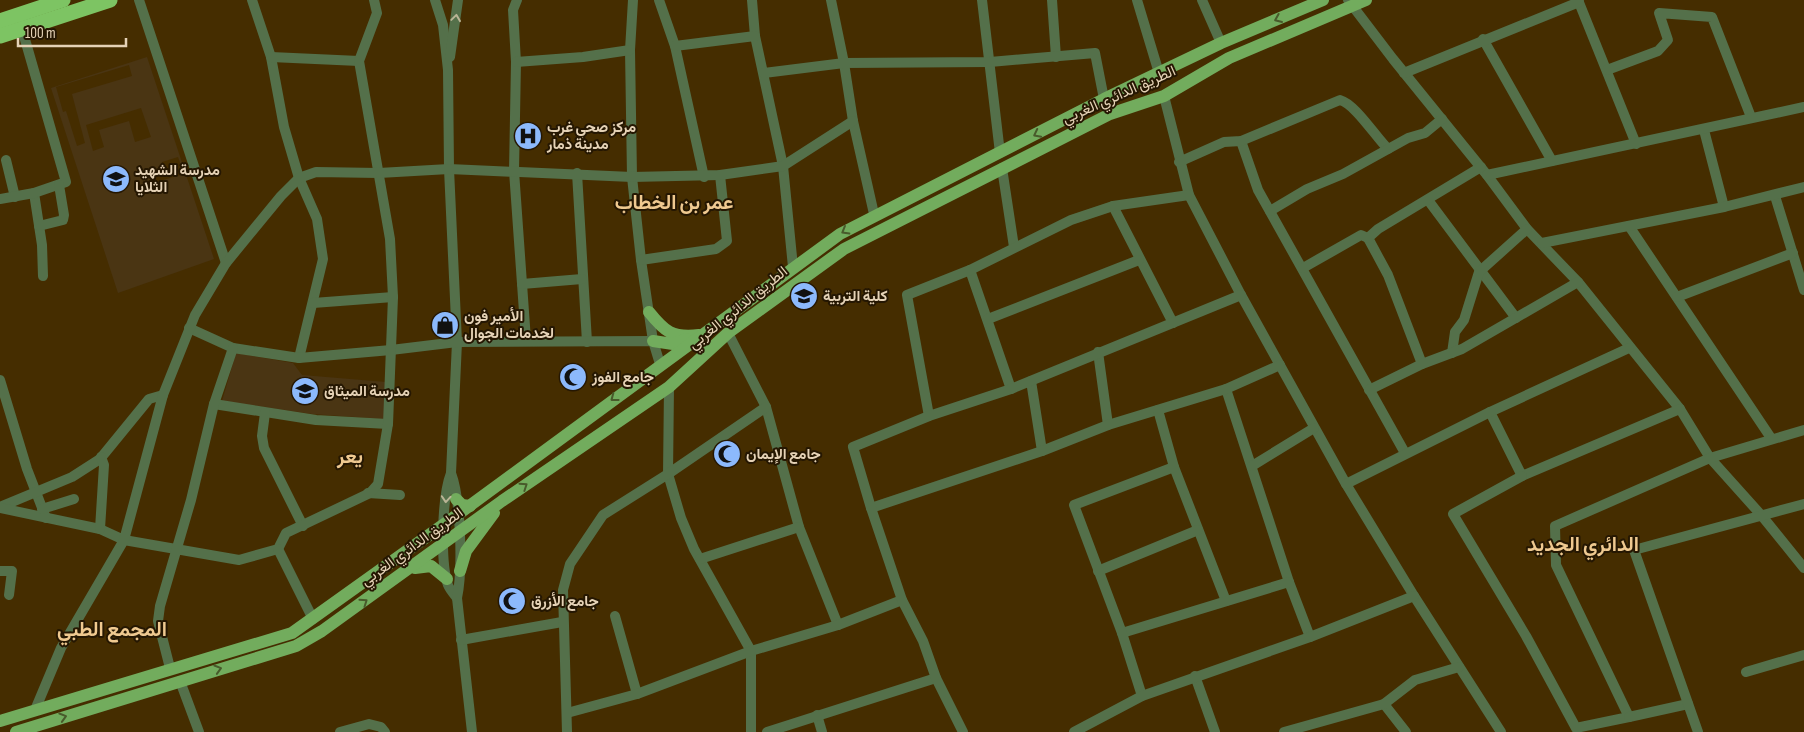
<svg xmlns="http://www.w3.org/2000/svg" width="1804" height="732" viewBox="0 0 1804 732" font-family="'Sofia Sans Condensed',Vazirmatn,sans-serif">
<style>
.built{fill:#4a3513;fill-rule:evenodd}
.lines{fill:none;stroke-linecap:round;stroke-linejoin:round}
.minor{stroke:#54704a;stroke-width:10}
.major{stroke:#72ac5d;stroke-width:12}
.highway{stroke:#7dc463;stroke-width:15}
.oneway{stroke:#bab596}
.oneway2{stroke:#485a2b}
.labels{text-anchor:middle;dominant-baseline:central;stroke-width:4;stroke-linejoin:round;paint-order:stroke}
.street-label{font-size:15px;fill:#e5d2b6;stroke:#251702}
.poi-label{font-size:15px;font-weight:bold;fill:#e5d2b6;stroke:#251702;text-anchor:start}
.district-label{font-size:20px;font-weight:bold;fill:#efc990;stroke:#251702}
</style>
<rect width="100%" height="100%" fill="#452d00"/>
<g class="built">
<path d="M147,57L214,259L118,293L51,88ZM129,65L132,76L72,94L85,143L77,146L66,111L63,112L56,87ZM141,108L151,137L135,142L129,121L99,130L104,147L93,151L86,125ZM178,157L184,174L153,183L149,171L164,167L162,162Z"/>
<path d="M236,353L293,363L302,375L386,382L384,419L312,414L222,401Z"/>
</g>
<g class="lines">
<g class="minor">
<path d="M139,0L226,263"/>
<path d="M252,0L271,57L284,127L299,178L317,219L323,259L299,358"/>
<path d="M435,0L443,25L448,70L449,169L457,342L451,473C442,496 440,562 448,585C450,590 454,594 457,598"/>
<path d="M517,0L513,10L516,62L514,171L526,340"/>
<path d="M633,0L630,50L632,177L641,260L653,341"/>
<path d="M659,0L675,46L704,177"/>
<path d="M752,0L755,36L783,166L793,267"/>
<path d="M831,0L844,63L853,121L874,214"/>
<path d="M982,0L1000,153"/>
<path d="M1052,0L1056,57"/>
<path d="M1137,0L1159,73"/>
<path d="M1202,0L1221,43"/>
<path d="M1348,0L1393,59L1487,175L1527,229L1578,282L1680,409L1710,458L1762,516L1804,568"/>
<path d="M1578,0L1636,144"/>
<path d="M1483,39L1552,161"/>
<path d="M675,46L755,36"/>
<path d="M271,57L359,61"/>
<path d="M450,57L458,0"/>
<path d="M516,62L583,57L630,50"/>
<path d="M1607,70L1658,51L1668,40L1659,13L1712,17L1751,117"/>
<path d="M764,73L844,63L990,62L1095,53L1104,99"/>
<path d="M1404,73L1579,2"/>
<path d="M1164,96L1189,195L1241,295L1346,484L1414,596L1501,732"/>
<path d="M1704,130L1724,207"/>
<path d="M1241,141L1258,190L1405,453"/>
<path d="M6,160L15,197"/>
<path d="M1179,162L1224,142L1241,141L1340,100C1355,104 1375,136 1388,149"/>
<path d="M1002,168L1014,247"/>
<path d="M577,173L587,342"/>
<path d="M1487,175L1804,107"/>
<path d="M34,193L42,245L43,276"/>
<path d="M1775,196L1804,290"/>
<path d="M0,199L34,193L66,182L22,29"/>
<path d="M1428,200L1516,318"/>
<path d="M1113,206L1173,323"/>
<path d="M1270,211L1307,189L1343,174L1408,138L1425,133L1442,119"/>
<path d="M39,226L63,220L64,215L59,185"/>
<path d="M1629,226L1771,438"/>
<path d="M1368,238L1388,275L1422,364"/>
<path d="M1542,243L1724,207L1804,187"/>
<path d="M641,260L716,249L727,241L720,175"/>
<path d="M1303,268L1361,235L1368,238L1378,229L1481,167"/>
<path d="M970,270L1011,389"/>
<path d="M522,284L582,279"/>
<path d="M1677,297L1793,253"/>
<path d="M313,303L393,297"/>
<path d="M988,319L1139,260"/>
<path d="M189,328L233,348L299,358L391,350L457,342L653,341L660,364"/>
<path d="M728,333L766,407L799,527L838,625"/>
<path d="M1098,352L1108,425"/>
<path d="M1452,353L1455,332L1464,320L1479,272L1527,229"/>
<path d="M0,380L27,469L46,518"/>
<path d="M1031,381L1042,451"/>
<path d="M669,387L668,474L681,518L694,549L751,651V732"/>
<path d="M1226,389L1289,582L1310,637"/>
<path d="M1369,390L1422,364L1462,349L1578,282"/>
<path d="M214,404L316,420L388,424"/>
<path d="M1490,412L1522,476L1680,409"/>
<path d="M265,413L262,436L264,448L303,526"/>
<path d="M929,416L907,295L970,270L1071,220L1113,206L1189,195"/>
<path d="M1252,466L1314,428"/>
<path d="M1174,467L1226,601"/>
<path d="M451,473C461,500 463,570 457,598L472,732"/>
<path d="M1522,476L1453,514L1526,636L1576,728L1629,717L1556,565L1555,526L1710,458L1804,430"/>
<path d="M1346,484L1490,412L1629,348"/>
<path d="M368,493L400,495"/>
<path d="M0,507L72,477L100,459L149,399L163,395"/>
<path d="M0,508L100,529L124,540L239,560L278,549L286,533L370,493L378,484L388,424L393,297L390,239L359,61L377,13L374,0"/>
<path d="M871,508L1042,451L1108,425L1226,389L1280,365"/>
<path d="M42,509L74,499"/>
<path d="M100,529L104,465L101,457"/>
<path d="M278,549L313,619"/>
<path d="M700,559L799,527"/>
<path d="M0,571H12L9,595"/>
<path d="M1098,571L1198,530"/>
<path d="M615,616L637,694"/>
<path d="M1122,633L1289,582"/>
<path d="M461,640L562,622"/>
<path d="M170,668L158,621L160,606L191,500L214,404L233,348"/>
<path d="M1746,672L1804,655"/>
<path d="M1195,676L1215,732"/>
<path d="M180,681L199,732"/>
<path d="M1142,696L1122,633L1074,505L1174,467L1158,410"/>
<path d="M1384,704L1406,732"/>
<path d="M35,710L61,648L124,540L163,395L195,315L226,263L281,196L299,178L316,172L379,173L449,169L632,177L720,175L783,166L853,121"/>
<path d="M567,713L637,694L751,651L838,625L902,600"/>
<path d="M817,715L822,732"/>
<path d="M1629,717L1688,704"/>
<path d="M340,732L369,724L381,727L385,732"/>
<path d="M567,732L563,590L570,564L603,515L668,474L766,407"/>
<path d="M767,732L936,678"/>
<path d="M963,732L936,678L923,641L902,600L871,508L853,447L929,416L1011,389L1241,295"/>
<path d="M1074,732L1142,696L1310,637L1414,596"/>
<path d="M1284,732L1384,704L1415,680L1459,667"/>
<path d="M1698,732L1634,550L1804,504"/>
</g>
<g class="major">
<path d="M649,312C665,332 672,338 699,335"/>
<path d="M653,341L673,344L687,339"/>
<path d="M456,499L462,505L470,506"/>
<path d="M415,568L431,566L447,579"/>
<path d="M460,571L466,551L494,513"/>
<path d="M0,721L292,633L457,515L840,234L1104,99L1221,43L1323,0"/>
<path d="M16,732L296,646L322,631L502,501L669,387L728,333L844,249L1110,114L1164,96L1229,58L1366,0"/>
</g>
<g class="highway">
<path d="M0,21L63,0"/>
<path d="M0,36L110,0"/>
</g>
</g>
<defs><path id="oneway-chevron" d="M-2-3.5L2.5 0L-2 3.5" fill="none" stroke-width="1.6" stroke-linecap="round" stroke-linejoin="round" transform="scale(1.25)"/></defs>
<g class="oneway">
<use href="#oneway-chevron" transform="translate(456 18) rotate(-82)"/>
<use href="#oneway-chevron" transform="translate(446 499) rotate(94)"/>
</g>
<g class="oneway2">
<use href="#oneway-chevron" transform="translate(1278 19) rotate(157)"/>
<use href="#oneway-chevron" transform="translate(1037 134) rotate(153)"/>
<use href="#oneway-chevron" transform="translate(845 231) rotate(150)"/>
<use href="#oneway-chevron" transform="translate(614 398) rotate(143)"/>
<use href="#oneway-chevron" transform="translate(524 486) rotate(-34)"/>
<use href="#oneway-chevron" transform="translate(364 602) rotate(-35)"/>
<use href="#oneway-chevron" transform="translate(218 669) rotate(-17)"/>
<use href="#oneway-chevron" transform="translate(63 717) rotate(-17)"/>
</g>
<defs>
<g id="hospital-disc" transform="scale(1.4375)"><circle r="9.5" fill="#8cb9fc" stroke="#251702"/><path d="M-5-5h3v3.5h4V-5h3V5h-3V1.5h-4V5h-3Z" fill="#111"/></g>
<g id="school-disc" transform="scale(1.4375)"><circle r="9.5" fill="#8cb9fc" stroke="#251702"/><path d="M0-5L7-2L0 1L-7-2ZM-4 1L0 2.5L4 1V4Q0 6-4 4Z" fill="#111"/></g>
<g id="university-disc" transform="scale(1.4375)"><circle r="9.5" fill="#8cb9fc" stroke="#251702"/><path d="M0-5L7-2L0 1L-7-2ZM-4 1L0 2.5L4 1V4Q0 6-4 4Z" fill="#111"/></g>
<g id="shop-disc" transform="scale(1.4375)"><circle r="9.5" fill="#8cb9fc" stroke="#251702"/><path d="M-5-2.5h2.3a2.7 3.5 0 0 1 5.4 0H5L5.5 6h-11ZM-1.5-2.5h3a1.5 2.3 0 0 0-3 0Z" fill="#111"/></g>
<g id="mosque-disc" transform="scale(1.4375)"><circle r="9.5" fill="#8cb9fc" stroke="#251702"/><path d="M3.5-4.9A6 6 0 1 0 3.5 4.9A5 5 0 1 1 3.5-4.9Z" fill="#111"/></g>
</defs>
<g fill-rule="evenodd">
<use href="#hospital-disc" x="528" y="136"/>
<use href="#school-disc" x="116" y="179"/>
<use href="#university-disc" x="804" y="296"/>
<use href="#shop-disc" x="445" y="325"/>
<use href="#mosque-disc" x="573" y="377"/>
<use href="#school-disc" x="305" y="391"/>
<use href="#mosque-disc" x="727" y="454"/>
<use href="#mosque-disc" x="512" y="601"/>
</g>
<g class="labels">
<g class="street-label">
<text transform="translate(1119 95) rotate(-24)">الطريق الدائري الغربي</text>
<text transform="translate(738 308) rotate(-39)">الطريق الدائري الغربي</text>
<text transform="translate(412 547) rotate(-36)">الطريق الدائري الغربي</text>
</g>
<g class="poi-label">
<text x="547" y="127">مركز صحي غرب<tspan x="547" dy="17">مدينة ذمار</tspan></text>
<text x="135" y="170">مدرسة الشهيد<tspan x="135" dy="17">الثلايا</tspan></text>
<text x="823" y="296">كلية التربية</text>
<text x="464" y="316">الأمير فون<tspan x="464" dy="17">لخدمات الجوال</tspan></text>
<text x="592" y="377">جامع الفوز</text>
<text x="324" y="391">مدرسة الميثاق</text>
<text x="746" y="454">جامع الإيمان</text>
<text x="531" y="601">جامع الأزرق</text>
</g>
<g class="district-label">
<text x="674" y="203">عمر بن الخطاب</text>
<text x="350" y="457">يعر</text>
<text x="1583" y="545">الدائري الجديد</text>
<text x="112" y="630">المجمع الطبي</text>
</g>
</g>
<path d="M18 38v8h108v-8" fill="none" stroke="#e5d2b6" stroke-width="2.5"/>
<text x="25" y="38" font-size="15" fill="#e5d2b6" stroke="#251702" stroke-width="4" paint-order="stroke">100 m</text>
</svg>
